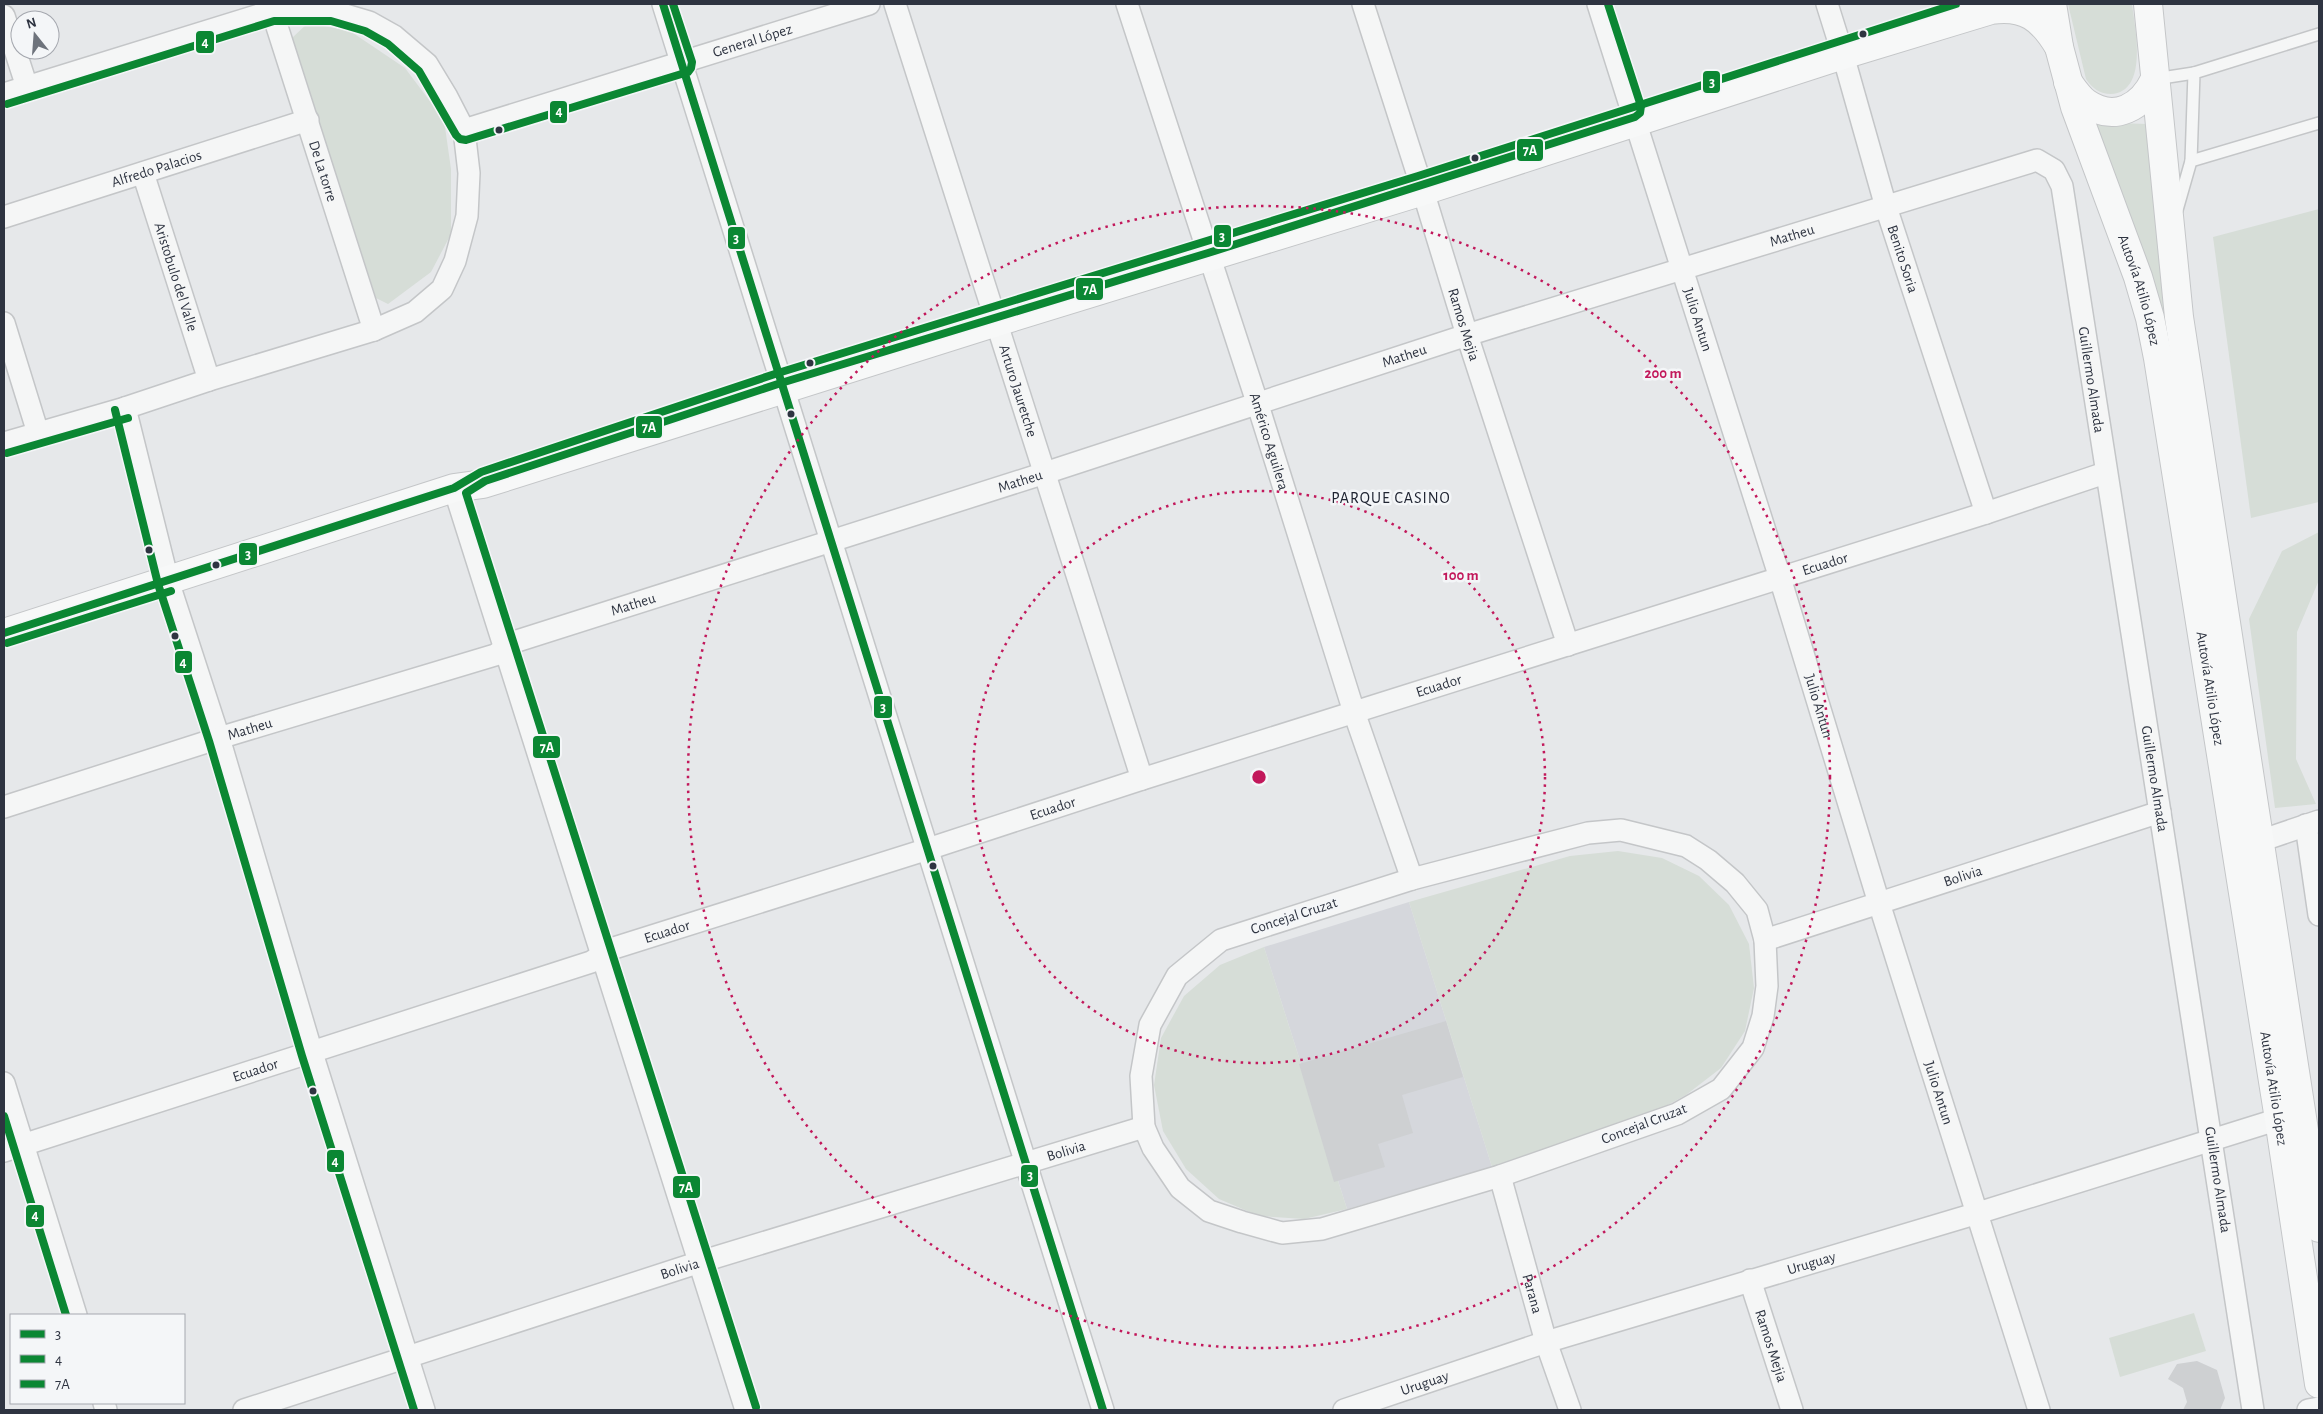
<svg xmlns="http://www.w3.org/2000/svg" width="2323" height="1414" viewBox="0 0 2323 1414" font-family="'Alegreya Sans',sans-serif">
<style>
.built{fill:#d5d7dc}
.green{fill:#d6ddd7}
.building{fill:#ced0d2}
.lines{fill:none;stroke-linecap:round;stroke-linejoin:round}
.lane-casing{stroke:#c4c6c8;stroke-width:14}
.street-casing{stroke:#c4c6c8;stroke-width:24}
.secondary-casing{stroke:#c4c6c8;stroke-width:30}
.lane{stroke:#f5f6f6;stroke-width:11}
.street{stroke:#f5f6f6;stroke-width:21}
.secondary{stroke:#f7f8f8;stroke-width:28}
.bus-1-casing{stroke:#f4f6f8;stroke-width:11}
.bus-2-casing{stroke:#f4f6f8;stroke-width:11}
.bus-3-casing{stroke:#f4f6f8;stroke-width:11}
.bus-1{stroke:#0b8733;stroke-width:8}
.bus-2{stroke:#0b8733;stroke-width:8}
.bus-3{stroke:#0b8733;stroke-width:8}
.ring{fill:none;stroke:#c2185b;stroke-width:2.5;stroke-dasharray:2.5 5}
.bus-dot{fill:#2e3441;stroke:#f4f6f8;stroke-width:2}
.labels{text-anchor:middle;dominant-baseline:central;stroke-width:5;stroke-linejoin:round;paint-order:stroke}
.street-label{font-size:15px;fill:#2e3441;stroke:#f4f6f8}
.neighbourhood-label{font-size:16px;letter-spacing:1px;fill:#202532;stroke:#f4f6f8}
.centre{fill:#c2185b;stroke:#f4f6f8;stroke-width:2.5}
.ring-label{font-size:15px;text-anchor:middle;font-weight:bold;fill:#c2185b;stroke:#f4f6f8;stroke-width:5;stroke-linejoin:round;paint-order:stroke}
.line-badge{stroke:#f4f6f8;stroke-width:2}
.badge-label{font-size:14px;text-anchor:middle;font-weight:bold;fill:#fff}
</style>
<rect width="100%" height="100%" fill="#e6e8ea"/>
<path class="built" d="M1409,902L1492,1167L1347,1209L1264,947Z"/>
<g class="green">
<path d="M2068,4H2132C2135,28 2149,92 2111,94C2100,94 2092,88 2086,79Z"/>
<path d="M308,23L350,31L405,68L444,120L451,169V234L431,272L388,304L376,298L292,38Z"/>
<path d="M2091,117L2115,123L2148,124L2168,334Z"/>
<path d="M2319,209V502L2251,518L2213,237Z"/>
<path d="M2319,532V580L2297,632L2296,759L2316,804L2275,808L2249,619L2282,551Z"/>
<path d="M1618,851L1662,858L1699,876L1729,905L1749,944L1754,988L1745,1031L1721,1068L1686,1095L1653,1113L1492,1167L1409,902L1570,856Z"/>
<path d="M1264,947L1347,1209L1304,1219L1259,1216L1219,1199L1186,1169L1163,1131L1154,1085L1161,1038L1184,996L1220,965Z"/>
<path d="M2194,1313L2206,1351L2120,1377L2109,1338Z"/>
</g>
<g class="building">
<path d="M1446,1021L1463,1077L1402,1095L1413,1133L1378,1144L1385,1167L1334,1182L1299,1064Z"/>
<path d="M2197,1361L2217,1370L2225,1398L2220,1410H2183L2187,1402L2183,1388L2168,1379L2177,1364Z"/>
</g>
<g class="lines">
<g class="lane-casing">
<g id="lane">
<path d="M2155,79L2194,73"/>
<path d="M2191,161L2194,73L2319,34"/>
<path d="M2177,210L2191,161L2319,123"/>
</g>
</g>
<g class="street-casing">
<g id="street">
<path d="M663,4L1103,1410"/>
<path id="s1" d="M895,4L1142,779"/>
<path id="s2" d="M1127,4L1257,402L1354,712L1412,879"/>
<path id="s3" d="M1363,4L1423,191L1467,335L1568,645"/>
<path id="s4" d="M1598,4L1780,578L1879,903L2039,1410"/>
<path id="s5" d="M1827,4L1843,55L1886,207L1986,513"/>
<path id="s6" d="M272,11L374,330"/>
<path d="M4,16L27,87"/>
<path d="M4,94L272,11H332L369,22L394,36L427,64L447,97L464,130L469,173L467,216L455,261L442,289L415,312L374,330L209,380L125,408L4,443"/>
<path id="s7" d="M464,130L869,4"/>
<path id="s8" d="M143,173L209,380"/>
<path id="s9" d="M4,217L308,120"/>
<path d="M4,323L38,433"/>
<path d="M125,408L168,581L219,738L312,1053L424,1410"/>
<path d="M454,488L746,1410"/>
<path id="s10" d="M4,807L219,738L495,655L517,641L1045,473L1467,335L2037,160L2054,170L2062,186C2123,594 2193,1002 2253,1410"/>
<path d="M2306,825L2319,915"/>
<path d="M1621,830L1686,846L1708,860L1735,883L1757,910L1765,940L1767,986L1763,1016L1753,1048L1721,1089L1677,1114L1500,1176L1322,1229L1282,1233L1242,1222L1209,1211L1180,1188L1153,1148L1144,1127L1141,1076L1150,1025L1177,976L1221,940L1412,879L1588,833Z"/>
<path d="M2260,841L2319,821"/>
<path id="s11" d="M1765,940L2160,812"/>
<path d="M4,1083L76,1315"/>
<path id="s12" d="M4,1151L591,962L614,948L928,849L1142,779L1986,513L2105,473"/>
<path id="s13" d="M1500,1176L1546,1342L1570,1410"/>
<path id="s14" d="M1750,1280L1792,1410"/>
<path d="M104,1403L106,1410"/>
<path id="s15" d="M244,1410L700,1262L1144,1127"/>
<path id="s16" d="M1344,1410L1546,1342L1978,1213L2279,1119"/>
<path d="M2308,1410L2319,1408"/>
</g>
</g>
<g class="secondary-casing">
<g id="secondary">
<path id="s17" d="M2052,4L2059,47L2075,107L2138,277L2150,318L2158,358L2279,1119L2319,1384"/>
<path d="M2148,4L2179,317L2319,1228"/>
<path d="M2068,82C2073,89 2079,98 2086,103C2115,123 2142,107 2155,79"/>
<path d="M4,633L454,488L483,484L997,322L1423,191L1843,55L1991,10C2025,5 2042,18 2059,47"/>
</g>
</g>
<use href="#lane" class="lane"/>
<use href="#street" class="street"/>
<use href="#secondary" class="secondary"/>
<g class="bus-1-casing">
<g id="bus-1">
<path d="M663,4L1103,1410"/>
<path d="M4,633L454,488L481,472L778,373L1418,176L1956,4"/>
</g>
</g>
<g class="bus-2-casing">
<g id="bus-2">
<path d="M7,104L274,21H331L365,31L388,44L419,71L456,135L460,139L466,140L688,72L691,68L692,62L673,4"/>
<path d="M115,410L158,584L209,741L302,1056L414,1410"/>
<path d="M7,453L128,418"/>
<path d="M7,643L171,591"/>
<path d="M4,1116L66,1315"/>
</g>
</g>
<g class="bus-3-casing">
<path id="bus-3" d="M756,1407L466,493L485,481L781,383L1208,253L1635,117L1640,113L1641,106L1608,4"/>
</g>
<use href="#bus-1" class="bus-1"/>
<use href="#bus-2" class="bus-2"/>
<use href="#bus-3" class="bus-3"/>
</g>
<g class="ring">
<circle cx="1259" cy="777" r="286"/>
<circle cx="1259" cy="777" r="571"/>
</g>
<g class="bus-dot">
<circle cx="1863" cy="34" r="4.5"/>
<circle cx="499" cy="130" r="4.5"/>
<circle cx="1475" cy="158" r="4.5"/>
<circle cx="810" cy="363" r="4.5"/>
<circle cx="791" cy="414" r="4.5"/>
<circle cx="149" cy="550" r="4.5"/>
<circle cx="216" cy="565" r="4.5"/>
<circle cx="175" cy="636" r="4.5"/>
<circle cx="933" cy="866" r="4.5"/>
<circle cx="313" cy="1091" r="4.5"/>
</g>
<g class="labels">
<g class="street-label">
<text stroke="none"><textPath href="#s7" startOffset="302">General López</textPath></text>
<text stroke="none"><textPath href="#s9" startOffset="160">Alfredo Palacios</textPath></text>
<text stroke="none"><textPath href="#s6" startOffset="168">De La torre</textPath></text>
<text stroke="none"><textPath href="#s10" startOffset="1878">Matheu</textPath></text>
<text stroke="none"><textPath href="#s5" startOffset="266">Benito Soria</textPath></text>
<text stroke="none"><textPath href="#s8" startOffset="109">Aristobulo del Valle</textPath></text>
<text stroke="none"><textPath href="#s17" startOffset="300">Autovía Atilio López</textPath></text>
<text stroke="none"><textPath href="#s4" startOffset="331">Julio Antun</textPath></text>
<text stroke="none"><textPath href="#s3" startOffset="336">Ramos Mejia</textPath></text>
<text stroke="none"><textPath href="#s10" startOffset="1472">Matheu</textPath></text>
<text stroke="none"><textPath href="#s10" startOffset="2368">Guillermo Almada</textPath></text>
<text stroke="none"><textPath href="#s1" startOffset="406">Arturo Jauretche</textPath></text>
<text stroke="none"><textPath href="#s2" startOffset="460">Américo Aguilera</textPath></text>
<text stroke="none"><textPath href="#s10" startOffset="1068">Matheu</textPath></text>
<text stroke="none"><textPath href="#s12" startOffset="1914">Ecuador</textPath></text>
<text stroke="none"><textPath href="#s10" startOffset="662">Matheu</textPath></text>
<text stroke="none"><textPath href="#s12" startOffset="1509">Ecuador</textPath></text>
<text stroke="none"><textPath href="#s17" startOffset="705">Autovía Atilio López</textPath></text>
<text stroke="none"><textPath href="#s4" startOffset="736">Julio Antun</textPath></text>
<text stroke="none"><textPath href="#s10" startOffset="258">Matheu</textPath></text>
<text stroke="none"><textPath href="#s10" startOffset="2772">Guillermo Almada</textPath></text>
<text stroke="none"><textPath href="#s12" startOffset="1104">Ecuador</textPath></text>
<text stroke="none"><textPath href="#s11" startOffset="208">Bolivia</textPath></text>
<text transform="translate(1294 916) rotate(-18)">Concejal Cruzat</text>
<text stroke="none"><textPath href="#s12" startOffset="699">Ecuador</textPath></text>
<text stroke="none"><textPath href="#s12" startOffset="264">Ecuador</textPath></text>
<text stroke="none"><textPath href="#s17" startOffset="1110">Autovía Atilio López</textPath></text>
<text stroke="none"><textPath href="#s4" startOffset="1141">Julio Antun</textPath></text>
<text transform="translate(1644 1124) rotate(-21)">Concejal Cruzat</text>
<text stroke="none"><textPath href="#s15" startOffset="862">Bolivia</textPath></text>
<text stroke="none"><textPath href="#s10" startOffset="3178">Guillermo Almada</textPath></text>
<text stroke="none"><textPath href="#s16" startOffset="490">Uruguay</textPath></text>
<text stroke="none"><textPath href="#s15" startOffset="458">Bolivia</textPath></text>
<text stroke="none"><textPath href="#s13" startOffset="122">Parana</textPath></text>
<text stroke="none"><textPath href="#s14" startOffset="69">Ramos Mejia</textPath></text>
<text stroke="none"><textPath href="#s16" startOffset="85">Uruguay</textPath></text>
</g>
<g class="neighbourhood-label">
<text x="1391" y="498">PARQUE CASINO</text>
</g>
</g>
<circle cx="1259" cy="777" r="8" class="centre"/>
<g class="ring-label">
<text x="1663" y="378">200 m</text>
<text x="1461" y="580">100 m</text>
</g>
<g class="line-badge">
<rect x="195" y="30" width="20" height="24" rx="5" fill="#0b8733"/>
<rect x="1702" y="70" width="19" height="24" rx="5" fill="#0b8733"/>
<rect x="549" y="100" width="19" height="24" rx="5" fill="#0b8733"/>
<rect x="1516" y="138" width="28" height="24" rx="5" fill="#0b8733"/>
<rect x="1213" y="224" width="19" height="24" rx="5" fill="#0b8733"/>
<rect x="727" y="226" width="19" height="24" rx="5" fill="#0b8733"/>
<rect x="1075" y="277" width="29" height="24" rx="5" fill="#0b8733"/>
<rect x="635" y="415" width="28" height="24" rx="5" fill="#0b8733"/>
<rect x="238" y="542" width="20" height="24" rx="5" fill="#0b8733"/>
<rect x="174" y="650" width="19" height="24" rx="5" fill="#0b8733"/>
<rect x="873" y="695" width="20" height="24" rx="5" fill="#0b8733"/>
<rect x="532" y="735" width="29" height="24" rx="5" fill="#0b8733"/>
<rect x="326" y="1149" width="19" height="24" rx="5" fill="#0b8733"/>
<rect x="1020" y="1164" width="19" height="24" rx="5" fill="#0b8733"/>
<rect x="672" y="1175" width="29" height="24" rx="5" fill="#0b8733"/>
<rect x="25" y="1204" width="20" height="24" rx="5" fill="#0b8733"/>
</g>
<g class="badge-label">
<text x="205" y="47">4</text>
<text x="1712" y="87">3</text>
<text x="559" y="116">4</text>
<text x="1530" y="155">7A</text>
<text x="1222" y="241">3</text>
<text x="736" y="243">3</text>
<text x="1090" y="294">7A</text>
<text x="649" y="432">7A</text>
<text x="248" y="559">3</text>
<text x="183" y="667">4</text>
<text x="883" y="712">3</text>
<text x="547" y="752">7A</text>
<text x="335" y="1166">4</text>
<text x="1030" y="1180">3</text>
<text x="686" y="1192">7A</text>
<text x="35" y="1220">4</text>
</g>
<rect width="2323" height="1414" fill="none" stroke="#2e3441" stroke-width="10"/>
<rect x="10" y="1314" width="175" height="90" fill="#f4f6f8" stroke="#a5a8af"/>
<rect x="20" y="1330" width="25" height="8" fill="#0b8733" stroke="#a5a8af"/>
<text x="55" y="1339" font-size="15" fill="#2e3441">3</text>
<rect x="20" y="1355" width="25" height="8" fill="#0b8733" stroke="#a5a8af"/>
<text x="55" y="1364" font-size="15" fill="#2e3441">4</text>
<rect x="20" y="1380" width="25" height="8" fill="#0b8733" stroke="#a5a8af"/>
<text x="55" y="1389" font-size="15" fill="#2e3441">7A</text>
<g transform="translate(35 35) rotate(343)"><circle r="24" fill="#f4f6f8" stroke="#a5a8af"/>
<path d="M0-4L9 19L0 12L-9 19Z" fill="#6e737c"/>
<text y="-8" font-size="14" font-weight="bold" text-anchor="middle" fill="#2e3441">N</text>
</g>
</svg>
